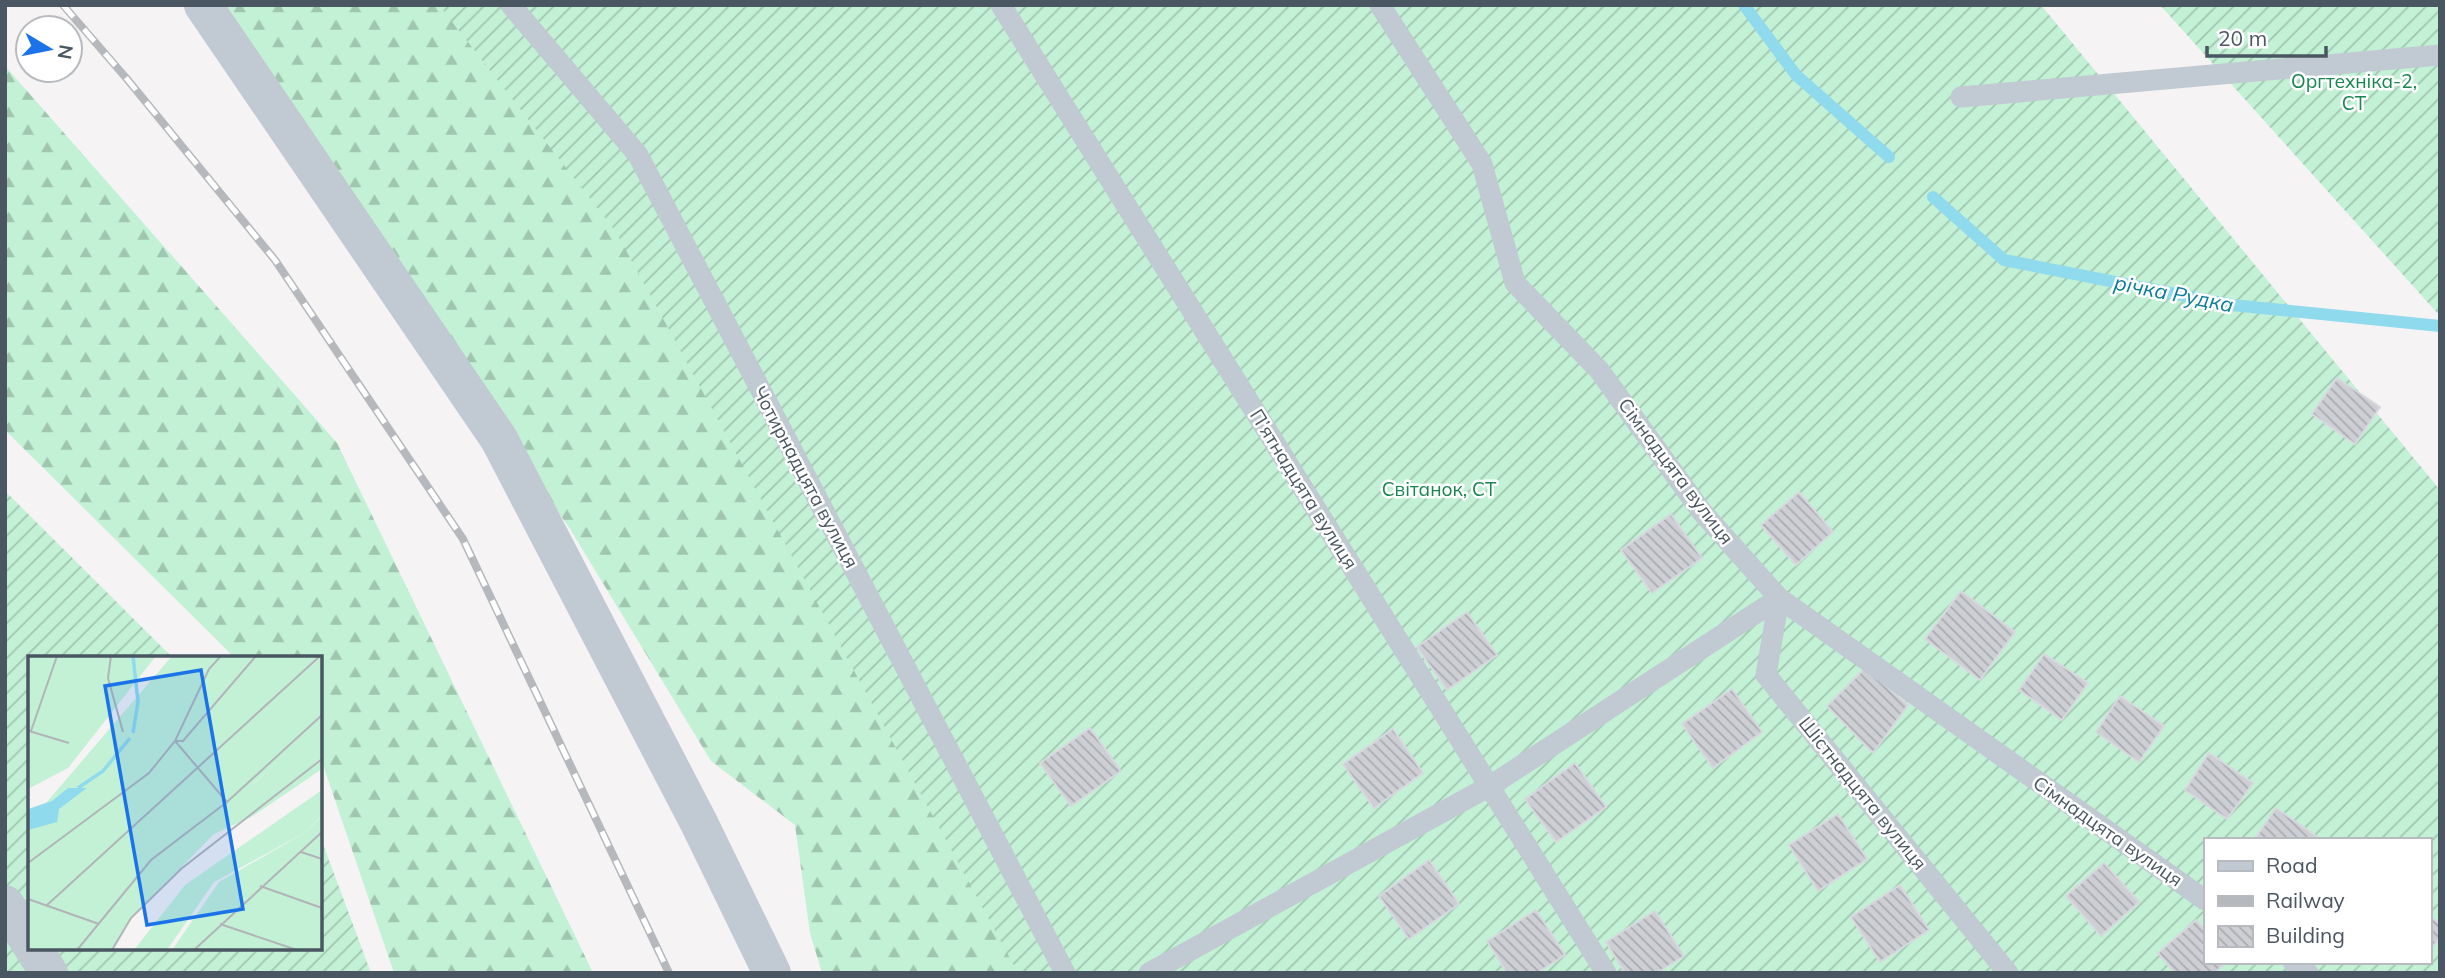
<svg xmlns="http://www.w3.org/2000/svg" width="2445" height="978" viewBox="0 0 2445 978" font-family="Mulish,sans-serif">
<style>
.forest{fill:url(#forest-firs)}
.garden{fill:url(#garden-furrows);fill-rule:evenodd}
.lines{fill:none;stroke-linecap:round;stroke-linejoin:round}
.stream{stroke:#90daee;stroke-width:12}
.building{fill:url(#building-back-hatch);stroke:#d7d9de;stroke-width:2}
.service{stroke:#c1cad2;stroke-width:21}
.minor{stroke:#c1cad2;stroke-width:38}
.rail-casing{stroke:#b5b8bd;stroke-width:8}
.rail{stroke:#fff;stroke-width:5;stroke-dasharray:16;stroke-linecap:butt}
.labels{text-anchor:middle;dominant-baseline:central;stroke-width:5;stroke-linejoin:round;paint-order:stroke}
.park-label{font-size:19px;fill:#17864f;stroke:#fff}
.street-label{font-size:19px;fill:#4a5661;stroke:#fff}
.water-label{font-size:21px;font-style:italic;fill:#0c7c9b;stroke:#fff}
.inset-river{fill:none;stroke:#90daee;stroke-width:3.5}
.inset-road{fill:none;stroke:#b1b4b9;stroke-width:2}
.view{fill:#1a73e8;fill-opacity:0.15;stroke:#1a73e8;stroke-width:3.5}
.inset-edge{fill:none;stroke:#4a5661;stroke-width:3.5}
</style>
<defs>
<pattern id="forest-firs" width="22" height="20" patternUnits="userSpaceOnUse" patternTransform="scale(1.75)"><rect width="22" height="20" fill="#c3f1d5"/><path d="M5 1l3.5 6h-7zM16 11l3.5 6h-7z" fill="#a0c6b0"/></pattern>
<pattern id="garden-furrows" width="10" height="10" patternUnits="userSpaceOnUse" patternTransform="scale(1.75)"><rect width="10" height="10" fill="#c3f1d5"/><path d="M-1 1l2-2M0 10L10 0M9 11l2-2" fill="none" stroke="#a0c6b0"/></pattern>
<pattern id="building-back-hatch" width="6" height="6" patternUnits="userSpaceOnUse" patternTransform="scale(1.75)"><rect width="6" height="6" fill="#cdcfd5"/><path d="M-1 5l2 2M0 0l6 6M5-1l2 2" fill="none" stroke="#a8abb0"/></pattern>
</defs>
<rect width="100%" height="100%" fill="#f5f3f3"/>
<g class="forest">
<path d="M205,5H488L830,524L1025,973H822L810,933L795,825L711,761L570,529Z"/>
<path d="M5,66L337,443L593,973H394L320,756V658H235L5,430Z"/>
</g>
<g class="garden">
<path d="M439,5H2041L2440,490V973H1018L616,232ZM2205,840H2429V962H2205Z"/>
<path d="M2160,5H2440V316Z"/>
<path d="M5,491L173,658H30V948H320V836L371,973H5Z"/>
</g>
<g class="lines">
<g class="stream">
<path d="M1744,5L1796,75L1889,157"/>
<path d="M1933,197L2004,260L2232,305L2440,326"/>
</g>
</g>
<g class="building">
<path d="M2337,378L2380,407L2355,444L2312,414Z"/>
<path d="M1799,492L1833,532L1796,565L1761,525Z"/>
<path d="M1671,514L1702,558L1652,593L1621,550Z"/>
<path d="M1961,591L2015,632L1980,680L1925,639Z"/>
<path d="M1467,612L1497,655L1447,690L1417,647Z"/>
<path d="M2044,654L2088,683L2062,720L2019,690Z"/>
<path d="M1865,668L1908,705L1873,753L1827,706Z"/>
<path d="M1732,689L1762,732L1713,768L1682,724Z"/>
<path d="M2120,696L2164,726L2139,762L2096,732Z"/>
<path d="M1090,728L1121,771L1071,806L1040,763Z"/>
<path d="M1393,729L1423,773L1374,808L1343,764Z"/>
<path d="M2209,753L2253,783L2227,819L2185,790Z"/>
<path d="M1575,763L1606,807L1556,842L1525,799Z"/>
<path d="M2276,808L2319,838L2318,840H2254Z"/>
<path d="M1838,814L1867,859L1818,891L1789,845Z"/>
<path d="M1429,860L1459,904L1409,939L1379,896Z"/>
<path d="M2104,863L2139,902L2101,936L2066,896Z"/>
<path d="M1900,885L1929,930L1880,962L1851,917Z"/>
<path d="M1536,910L1565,955L1537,973H1507L1487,941Z"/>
<path d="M1655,911L1684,956L1657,973H1625L1606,942Z"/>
<path d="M2429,916L2440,923V937L2429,952Z"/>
<path d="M2196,920L2205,930V962H2226L2215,973H2175L2158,953Z"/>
</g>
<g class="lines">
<g class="service">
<path d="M511,5L638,155L1065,973"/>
<path d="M1001,5L1606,973"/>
<path d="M1380,5L1482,164L1515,283L1599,370L1702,512L1779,598L2205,900"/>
<path d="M1961,97L2440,55"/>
<path d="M1779,598L1766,675L2008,973"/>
<path d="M2293,962L2308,973"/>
<path d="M1149,973L1490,786L1779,598"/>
</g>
<g class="minor">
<path d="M203,5L499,439L699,823L772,973"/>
<path d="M5,904L30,943"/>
<path d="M33,948L49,973"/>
</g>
<g class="rail-casing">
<path id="rail" d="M63,5L127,79L275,260L463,539L669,973"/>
</g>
<use href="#rail" class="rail"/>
</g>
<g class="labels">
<g class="park-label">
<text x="2354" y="81">Оргтехніка-2,<tspan x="2354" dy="22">СТ</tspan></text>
<text x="1439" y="489">Світанок, СТ</text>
</g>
<g class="street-label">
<text transform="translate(1676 471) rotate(53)">Сімнадцята вулиця</text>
<text transform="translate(806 477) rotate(62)">Чотирнадцята вулиця</text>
<text transform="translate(1304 489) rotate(58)">П’ятнадцята вулиця</text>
<text transform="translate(1863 793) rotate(51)">Шістнадцята вулиця</text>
<text transform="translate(2108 831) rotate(35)">Сімнадцята вулиця</text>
</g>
<g class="water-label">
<text transform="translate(2174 293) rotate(11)">річка Рудка</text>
</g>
</g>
<g transform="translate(28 656)">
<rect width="294" height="294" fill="#f5f3f3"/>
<path d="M294,61V113L225,160L186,178L103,262L84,294H49L100,232L156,179L228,126ZM294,134V159L278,176L186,226L139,294H106L157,229Z" fill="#c3f1d5"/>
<path d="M0,0H128L40,112L0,133ZM144,0H294V65L202,149L131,205L53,294H0V168ZM294,160V294H144L191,226L278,176Z" fill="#c3f1d5"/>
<path d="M40,132H59L31,153L29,166L0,174V153L24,145Z" fill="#90daee"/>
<path class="inset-river" d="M105,0L110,46L105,77M50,132L75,115L102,82"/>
<path class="inset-road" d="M83,0L80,22L95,76M1,75L41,87M3,75L29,0M147,85H155L228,0M147,85L199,146M273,196L294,203M0,207L121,117L147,85L181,13L193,0M232,230L294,252M0,243L71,268M18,250L292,0M192,268L269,294M49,294L123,204L199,146L294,59M84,294L103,262L153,213L294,103M166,294L294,176"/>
<path class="view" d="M173,14L215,253L119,269L77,30Z"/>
<rect width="294" height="294" class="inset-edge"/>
</g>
<rect width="2445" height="978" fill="none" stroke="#4a5661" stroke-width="14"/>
<rect x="2204" y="838" width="228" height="126" fill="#ffffff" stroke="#b7bbc0" stroke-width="2"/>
<rect x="2218" y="861" width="35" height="10" fill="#c1cad2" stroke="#b7bbc0" stroke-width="2"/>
<text x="2266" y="873" font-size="21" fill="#4a5661">Road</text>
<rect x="2218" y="896" width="35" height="10" fill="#b5b8bd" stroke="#b7bbc0" stroke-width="2"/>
<text x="2266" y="908" font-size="21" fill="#4a5661">Railway</text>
<rect x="2218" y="926" width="35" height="21" fill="url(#building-back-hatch)" stroke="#b7bbc0" stroke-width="2"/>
<text x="2266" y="943" font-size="21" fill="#4a5661">Building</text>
<g transform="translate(49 49) rotate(100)"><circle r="33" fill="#ffffff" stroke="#b7bbc0" stroke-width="2"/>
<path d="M0-5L12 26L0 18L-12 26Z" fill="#1a73e8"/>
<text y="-10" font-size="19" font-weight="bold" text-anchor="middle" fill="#4a5661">N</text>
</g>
<path d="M2207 46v10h119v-10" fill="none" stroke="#4a5661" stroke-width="3.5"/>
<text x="2218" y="46" font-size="21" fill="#4a5661" stroke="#ffffff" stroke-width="5" paint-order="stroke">20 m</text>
</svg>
